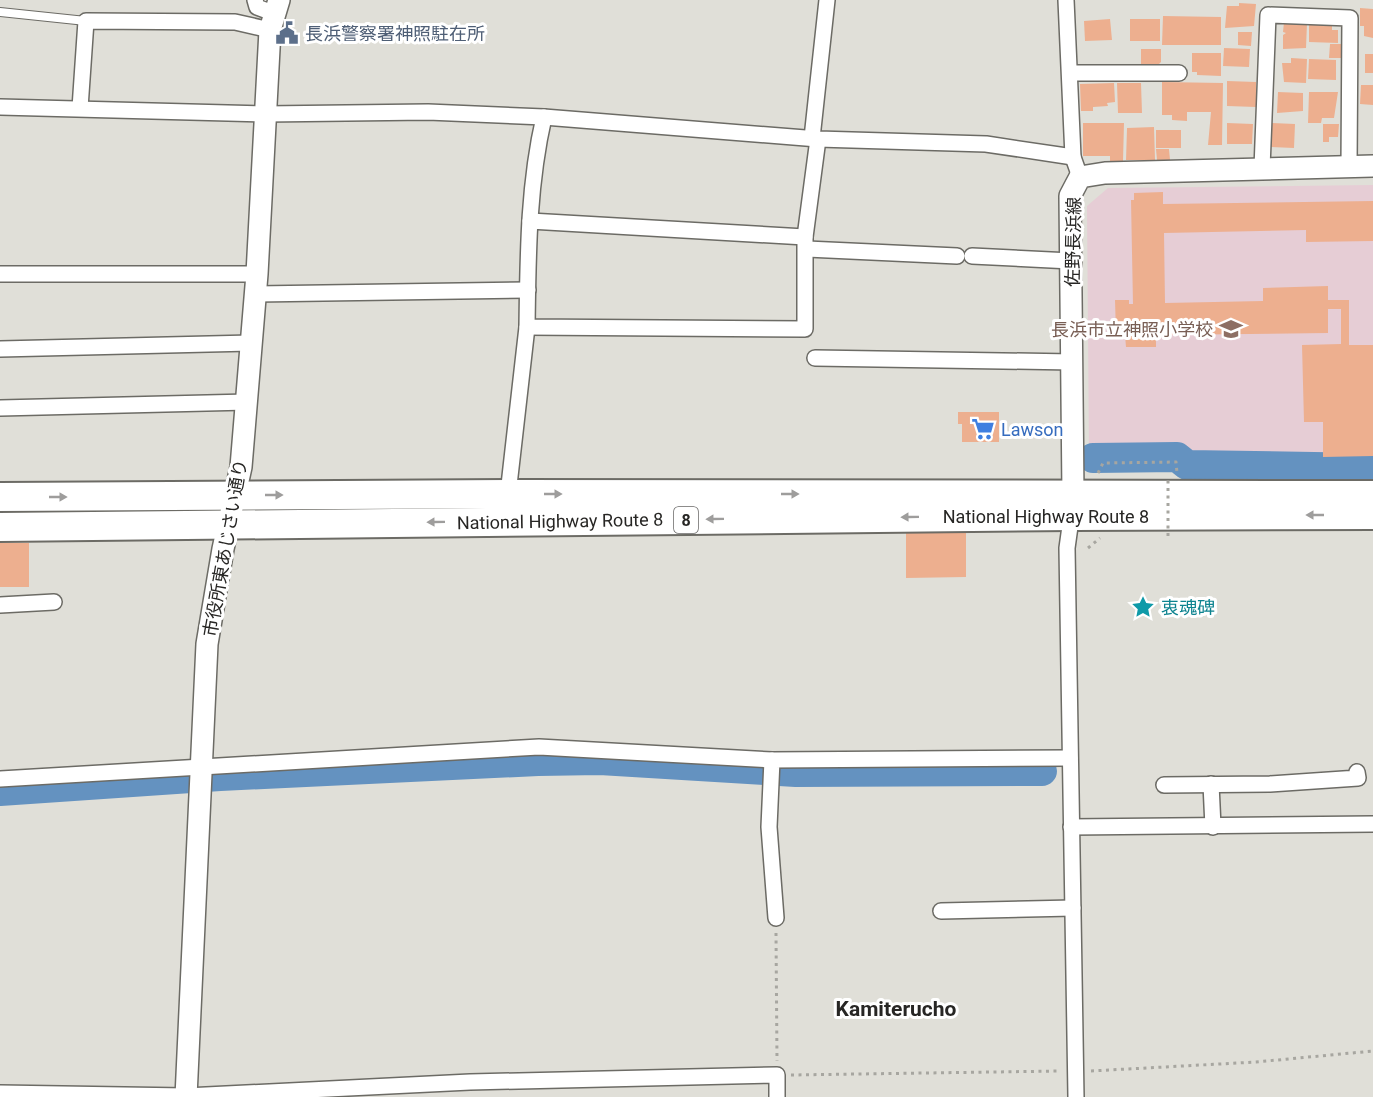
<svg xmlns="http://www.w3.org/2000/svg" width="1373" height="1097" viewBox="0 0 1373 1097" font-family="Roboto,'Noto Sans JP',sans-serif">
<style>
.education{fill:#e6cdd5}
.lines{fill:none;stroke-linecap:round;stroke-linejoin:round}
.river{stroke:#6492c0;stroke-width:30}
.building{fill:#edaf8f}
.lane-casing{stroke:#6c6b65;stroke-width:10}
.street-casing{stroke:#6c6b65;stroke-width:18}
.secondary-casing{stroke:#6c6b65;stroke-width:24}
.highway-casing{stroke:#6c6b65;stroke-width:32}
.path{stroke:#a7a6a0;stroke-width:3;stroke-dasharray:3 4.5;stroke-linecap:butt}
.lane{stroke:#fff;stroke-width:8}
.street{stroke:#fff;stroke-width:15}
.secondary{stroke:#fff;stroke-width:21}
.highway{stroke:#fff;stroke-width:28}
.path-bridge{stroke:#a7a6a0;stroke-width:3;stroke-dasharray:3 4.5;stroke-linecap:butt}
.oneway{fill:#9e9d9c}
.labels{text-anchor:middle;dominant-baseline:central;stroke-width:6;stroke-linejoin:round;paint-order:stroke}
.shield{fill:#fff;stroke:#686766;stroke-width:1.5}
.shield-label{font-size:16px;font-weight:bold;fill:#272624}
.service-label{font-size:18px;fill:#4e5e75;stroke:#fff;text-anchor:start}
.street-label{font-size:18px;fill:#272624;stroke:#fff}
.education-label{font-size:18px;fill:#785e54;stroke:#fff;text-anchor:end}
.shop-label{font-size:18px;fill:#366cbe;stroke:#fff;text-anchor:start}
.culture-label{font-size:18px;fill:#0d838f;stroke:#fff;text-anchor:start}
.quarter-label{font-size:21px;font-weight:bold;fill:#272624;stroke:#fff}
</style>
<rect width="100%" height="100%" fill="#e0dfd8"/>
<path class="education" d="M1373,185V463H1350V471L1198,470L1197,461H1186L1177,452L1089,454L1087,206L1108,188Z"/>
<g class="lines">
<g class="river">
<path d="M1093,458L1177,457L1187,465L1373,468"/>
<path d="M0,791L220,776L538,761L600,760L796,772L1042,771"/>
</g>
</g>
<g class="building">
<path d="M1239,3L1256,4L1254,26L1225,28L1227,6H1239Z"/>
<path d="M1360,8L1373,9V38L1364,36V26H1360Z"/>
<path d="M1163,16L1221,17V45H1162Z"/>
<path d="M1110,19L1112,40L1085,41L1084,21Z"/>
<rect x="1130" y="19" width="30" height="22"/>
<path d="M1284,22L1307,23L1306,48L1283,49V35L1286,33L1283,32Z"/>
<path d="M1309,24L1332,25V30H1338V43L1309,42Z"/>
<path d="M1238,32H1252L1251,46L1238,45Z"/>
<path d="M1330,44H1342V58H1329Z"/>
<path d="M1224,48L1250,49L1249,67L1223,66Z"/>
<path d="M1141,49H1161V62L1155,68H1141Z"/>
<path d="M1192,53H1221V76L1197,75V72H1192Z"/>
<rect x="1365" y="54" width="8" height="19"/>
<path d="M1291,58L1307,59L1306,83L1284,82L1282,63H1291Z"/>
<path d="M1309,59L1336,60V80L1308,79Z"/>
<path d="M1227,81L1256,82V107L1227,106Z"/>
<path d="M1162,82L1223,83L1222,145H1208L1211,112H1187V121L1172,120V115H1162Z"/>
<path d="M1114,83L1115,102L1107,103L1108,106L1093,107V111H1081L1080,84Z"/>
<path d="M1117,83H1141L1142,113H1118Z"/>
<path d="M1361,85H1373V105L1360,104Z"/>
<path d="M1278,92L1303,93V111L1277,113Z"/>
<path d="M1309,92H1338L1334,118H1322L1321,123H1308Z"/>
<path d="M1083,123H1124L1123,161H1110V156H1083Z"/>
<path d="M1227,123L1253,124L1252,144H1227Z"/>
<path d="M1272,123L1295,124L1294,148L1271,147Z"/>
<path d="M1323,124H1339L1338,137H1329V142H1323Z"/>
<path d="M1154,127L1155,160H1126L1127,128Z"/>
<rect x="1156" y="130" width="25" height="18"/>
<path d="M1156,149H1169L1170,160H1157Z"/>
<path d="M1163,192V204L1373,201V241L1306,242V230L1164,233L1165,303L1263,301V288L1328,286V300H1349V345H1373V456L1323,457V422H1304L1302,345L1341,344V309H1328V333L1156,335V347H1126L1125,335L1116,333L1115,300H1129V304H1133L1131,200H1134V193Z"/>
<path d="M958,412H999V442H962V424H958Z"/>
<path d="M966,532V577L906,578V533Z"/>
<rect x="0" y="543" width="29" height="44"/>
</g>
<g class="lines">
<g class="lane-casing">
<path id="lane" d="M0,12L86,21"/>
</g>
<g class="street-casing">
<g id="street">
<path d="M255,0L257,7L273,13"/>
<path d="M1066,0L1073,157L1080,177"/>
<path d="M1070,73H1179"/>
<path d="M0,107L265,114L428,112L544,117L818,139L986,144L1073,157"/>
<path d="M80,108L86,21L235,22L270,30"/>
<path d="M544,117C528,186 528,257 527,327L805,329V237L818,139"/>
<path d="M812,138L827,0"/>
<path d="M1262,168L1268,15L1350,18L1349,166"/>
<path d="M530,221L805,237"/>
<path d="M807,249L957,256"/>
<path d="M972,256L1071,261"/>
<path d="M0,274H257"/>
<path d="M256,294L528,290"/>
<path d="M0,349L251,343"/>
<path d="M815,358L1073,362"/>
<path d="M0,408L248,402"/>
<path d="M508,494L527,327"/>
<path d="M1072,512L1067,548L1076,1097"/>
<path d="M0,605L54,602"/>
<path d="M0,779L539,747L772,760"/>
<path d="M1211,784L1213,827"/>
<path d="M1164,785L1270,784L1358,778L1357,772"/>
<path d="M1071,827L1373,824"/>
<path d="M941,911L1073,908"/>
<path d="M776,918L769,827L772,760L1070,758"/>
<path d="M0,1093L186,1096L470,1082L777,1075V1097"/>
</g>
</g>
<g class="secondary-casing">
<g id="secondary">
<path d="M1073,494L1070,196L1080,177L1105,173L1373,166"/>
<path d="M186,1097L207,644L223,549L241,467L257,274L270,30L279,0"/>
</g>
</g>
<g class="highway-casing">
<g id="highway">
<path d="M0,497L508,494L1373,495"/>
<path d="M0,527L1072,516L1373,515"/>
</g>
</g>
<g class="path">
<path d="M1098,473L1103,463L1176,462L1177,473"/>
<path d="M1088,548L1100,538"/>
<path d="M776,933L777,1061"/>
<path d="M1091,1071L1256,1062L1373,1051"/>
<path d="M791,1075L1060,1071"/>
</g>
<use href="#lane" class="lane"/>
<use href="#street" class="street"/>
<use href="#secondary" class="secondary"/>
<use href="#highway" class="highway"/>
<path class="path-bridge" d="M1168,536V480"/>
</g>
<defs><path id="oneway-solid" d="M-6-.8H1V-3.2L6.5 0L1 3.2V.8H-6Z" transform="scale(1.5)"/></defs>
<g class="oneway">
<use href="#oneway-solid" transform="translate(553 494)"/>
<use href="#oneway-solid" transform="translate(790 494)"/>
<use href="#oneway-solid" transform="translate(274 495)"/>
<use href="#oneway-solid" transform="translate(58 497)"/>
<use href="#oneway-solid" transform="translate(1315 515) rotate(180)"/>
<use href="#oneway-solid" transform="translate(910 517) rotate(179)"/>
<use href="#oneway-solid" transform="translate(715 519) rotate(179)"/>
<use href="#oneway-solid" transform="translate(436 522) rotate(179)"/>
</g>
<defs>
<g id="civic-bare" transform="scale(1.8)"><path d="M-.6-6.5H3V-4.5H.6V-3L4-1V1h2V6H-6V1h2V-1L-.6-3ZM-1.2 2.5V6h2.4V2.5Z" fill="#5c6f8a" stroke="#fff" stroke-width="2.5" paint-order="stroke"/></g>
<g id="school-bare" transform="scale(1.8)"><path d="M0-5L7-2L0 1L-7-2ZM-4 1L0 2.5L4 1V4Q0 6-4 4Z" fill="#8d6e63" stroke="#fff" stroke-width="2.5" paint-order="stroke"/></g>
<g id="supermarket-bare" transform="scale(1.8)"><path d="M-6-5.5h2.5l.6 2H6L4.5 2H-2.5L-4.4-4H-6ZM-1.5 3.2a1.3 1.3 0 1 0 .1 0ZM3 3.2a1.3 1.3 0 1 0 .1 0Z" fill="#3f7fe0" stroke="#fff" stroke-width="2.5" paint-order="stroke"/></g>
<g id="sight-bare" transform="scale(1.8)"><path d="M0-6L1.8-2.2L6-1.7L2.9 1.2L3.7 5.4L0 3.3L-3.7 5.4L-2.9 1.2L-6-1.7L-1.8-2.2Z" fill="#0f9aa8" stroke="#fff" stroke-width="2.5" paint-order="stroke"/></g>
</defs>
<g fill-rule="evenodd">
<use href="#civic-bare" x="287" y="33"/>
<use href="#school-bare" x="1231" y="329"/>
<use href="#supermarket-bare" x="983" y="429"/>
<use href="#sight-bare" x="1143" y="607"/>
</g>
<g class="labels">
<rect class="shield" x="674" y="507" width="24" height="26" rx="4.5"/>
<g class="shield-label">
<text x="686" y="520">8</text>
</g>
<g class="service-label">
<text x="305" y="33">長浜警察署神照駐在所</text>
</g>
<g class="street-label">
<text transform="translate(1073 242) rotate(-89)">佐野長浜線</text>
<text x="1046" y="516">National Highway Route 8</text>
<text transform="translate(560 521) rotate(-1)">National Highway Route 8</text>
<text transform="translate(225 548) rotate(-80)">市役所東あじさい通り</text>
</g>
<g class="education-label">
<text x="1213" y="329">長浜市立神照小学校</text>
</g>
<g class="shop-label">
<text x="1001" y="429">Lawson</text>
</g>
<g class="culture-label">
<text x="1161" y="607">衷魂碑</text>
</g>
<g class="quarter-label">
<text x="896" y="1009">Kamiterucho</text>
</g>
</g>
</svg>
